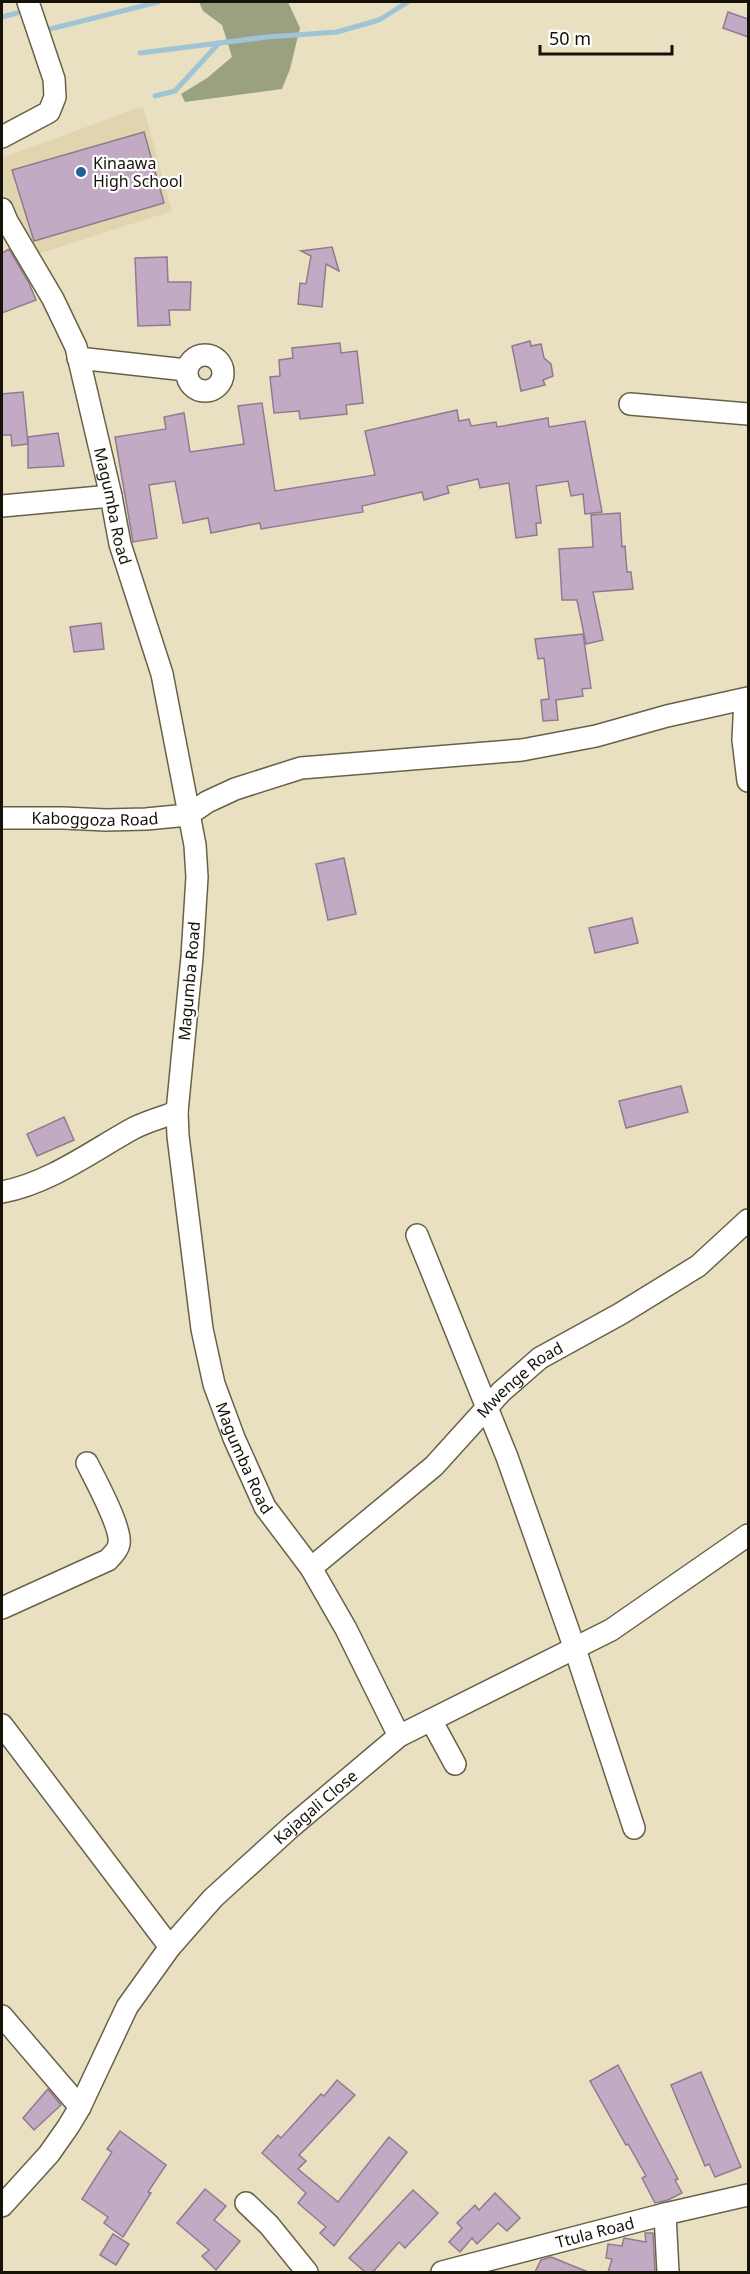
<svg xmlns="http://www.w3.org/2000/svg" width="750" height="2274" viewBox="0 0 750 2274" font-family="'Noto Sans',sans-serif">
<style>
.built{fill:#e1d5b0}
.forest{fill:#99a181}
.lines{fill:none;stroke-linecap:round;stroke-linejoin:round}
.stream{stroke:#a0c4d6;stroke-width:5}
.building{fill:#c3aac4;stroke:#8f7b90;stroke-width:1.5}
.minor-casing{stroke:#696147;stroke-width:24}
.minor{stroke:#fff;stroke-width:21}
.poi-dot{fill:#226298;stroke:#fff;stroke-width:2}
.labels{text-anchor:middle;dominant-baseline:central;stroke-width:4.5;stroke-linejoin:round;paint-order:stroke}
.poi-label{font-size:16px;fill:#161208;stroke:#fff;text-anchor:start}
.street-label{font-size:16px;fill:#161208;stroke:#fff}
</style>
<rect width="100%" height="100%" fill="#e9e0c2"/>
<path class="built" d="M143,106L172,211L35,255L6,202L2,187V158Z"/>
<path class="forest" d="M199,2H288L300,28L290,69L282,89L185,102L181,94L207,78L232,57L222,25L203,11Z"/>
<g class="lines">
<g class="stream">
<path d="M2,17L17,13"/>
<path d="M46,30L158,2"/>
<path d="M140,53L267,37L337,32L379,20L408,2"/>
<path d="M155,96L175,91L219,43"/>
</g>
</g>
<g class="building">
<path d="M728,12L748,19V37L723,28Z"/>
<path d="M144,132L164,203L34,241L12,170Z"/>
<path d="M332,247L339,271L326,264L322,307L298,304L300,283L306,284L311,256L301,251Z"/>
<path d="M9,249L29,283L36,300L2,313V253Z"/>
<path d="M167,257L168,282H191L190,310H169L170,325L138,326L135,258Z"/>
<path d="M530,341L531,346L541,344L544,358L551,364L553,376L543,380L545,385L521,391L512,346Z"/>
<path d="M340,343L341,353L357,351L363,403L346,405L347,414L300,419L299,411L274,413L270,377L280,376L279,360L293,358L292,348Z"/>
<path d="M23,392L28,444L12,446L11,435H2V394Z"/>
<path d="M262,403L275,491L375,475L365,431L457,410L459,421L469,419L471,426L496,422L497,427L548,418L549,427L585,421L602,512L585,514L583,494L571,496L568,481L536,486L541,523H536L537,535L516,538L509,483L480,488L478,479L447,486L449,493L424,500L422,492L362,506L363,512L261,529L260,523L211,533L208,518L183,523L175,481L149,485L157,538L133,542L115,437L166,429L164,417L184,413L190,452L244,444L238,406Z"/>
<path d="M58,433L64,466L28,468V437Z"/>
<path d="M620,513L622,547L625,546L627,572H631L633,589L593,592L603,640L586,644L577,600H562L559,549L593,547L591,515Z"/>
<path d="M101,623L104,649L74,652L70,627Z"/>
<path d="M583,634L591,688L582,689L583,696L556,700L558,720L543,721L541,700L549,699L544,658L538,659L535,639Z"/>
<path d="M344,858L356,914L328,920L316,864Z"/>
<path d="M632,918L638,943L595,953L589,928Z"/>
<path d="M681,1086L688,1112L626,1128L619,1101Z"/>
<path d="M64,1117L74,1140L37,1156L27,1134Z"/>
<path d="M618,2065L678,2179L675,2180L682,2193L668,2200L655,2203L642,2178L646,2176L628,2144L626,2145L590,2081Z"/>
<path d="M701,2072L741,2167L715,2177L709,2164L705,2166L671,2085Z"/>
<path d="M337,2080L355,2095L299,2155L306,2161L298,2169L338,2202L389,2137L407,2152L334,2246L320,2233L326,2227L298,2203L306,2193L262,2153L278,2135L281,2138L321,2094L324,2096Z"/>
<path d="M48,2089L61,2105L34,2130L23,2118Z"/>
<path d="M120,2131L166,2165L148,2192L151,2193L123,2237L104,2223L108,2217L82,2199L112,2152L107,2149Z"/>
<path d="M205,2189L226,2206L214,2220L240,2241L216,2270L202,2256L209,2250L177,2223Z"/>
<path d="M413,2190L438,2213L405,2248L399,2242L373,2272H365L349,2258Z"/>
<path d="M495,2193L520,2218L507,2231L498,2223L477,2244L472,2238L460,2252L449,2242L462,2228L457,2223L475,2205L479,2210Z"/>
<path d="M645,2233H653L655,2272H608L612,2259L606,2258L608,2244L622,2246L624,2238L646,2242Z"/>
<path d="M113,2234L129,2244L116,2265L100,2255Z"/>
<path d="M551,2257L588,2272H535L541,2260Z"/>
</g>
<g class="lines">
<g class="minor-casing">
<g id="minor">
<path d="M2,137L49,112L55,97L54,79L28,2"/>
<path id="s1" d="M2,209L7,221L53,299L76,347L111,496L120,544L162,674L195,845L197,877L192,957L177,1112L178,1136L202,1329L214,1384L234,1438L265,1507L311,1568L346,1629L399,1736"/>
<circle cx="205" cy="373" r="18"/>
<path d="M78,358L186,370"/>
<path d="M630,404L748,414"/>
<path d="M2,506L111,496"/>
<path d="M745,699L743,740L748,781"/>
<path id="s2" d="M2,818H63L106,820L146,819L188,815L207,802L235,789L301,768L522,750L596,736L667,716L748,698"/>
<path d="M2,1192C50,1183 92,1151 134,1128C148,1121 163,1117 177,1112"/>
<path d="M417,1235L507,1457L575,1649L634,1828"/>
<path id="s3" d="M311,1568L434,1466L501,1392L540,1358L620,1314L698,1266L748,1220"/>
<path d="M2,1608L108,1560C112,1556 118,1550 119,1544C122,1528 95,1479 87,1463"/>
<path d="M431,1720L455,1764"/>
<path d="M2,1725L170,1947"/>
<path d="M2,2016L80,2107"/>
<path d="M246,2203L269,2225L307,2272"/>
<path id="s4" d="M2,2206L49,2154L68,2127L80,2107L127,2007L170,1947L213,1898L291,1827L399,1736L611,1630L748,1535"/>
<path d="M665,2214L668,2272"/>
<path id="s5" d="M442,2272L665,2214L748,2195"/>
</g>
</g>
<use href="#minor" class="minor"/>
</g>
<circle class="poi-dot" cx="81" cy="172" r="6"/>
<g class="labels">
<g class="poi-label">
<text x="93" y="163">Kinaawa<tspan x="93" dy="18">High School</tspan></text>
</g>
<g class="street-label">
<text stroke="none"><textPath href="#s1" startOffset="320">Magumba Road</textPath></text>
<text stroke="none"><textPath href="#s2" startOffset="93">Kaboggoza Road</textPath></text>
<text transform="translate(189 981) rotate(-85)">Magumba Road</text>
<text stroke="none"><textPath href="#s3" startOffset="282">Mwenge Road</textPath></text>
<text stroke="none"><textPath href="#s1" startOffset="1292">Magumba Road</textPath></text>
<text stroke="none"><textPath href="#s4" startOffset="513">Kajagali Close</textPath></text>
<text stroke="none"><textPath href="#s5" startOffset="158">Ttula Road</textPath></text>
</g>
</g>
<rect width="750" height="2274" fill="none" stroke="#161208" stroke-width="6"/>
<path d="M540 45v9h132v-9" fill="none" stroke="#161208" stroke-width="3"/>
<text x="549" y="45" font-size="18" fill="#161208" stroke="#ffffff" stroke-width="4.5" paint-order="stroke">50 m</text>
</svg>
